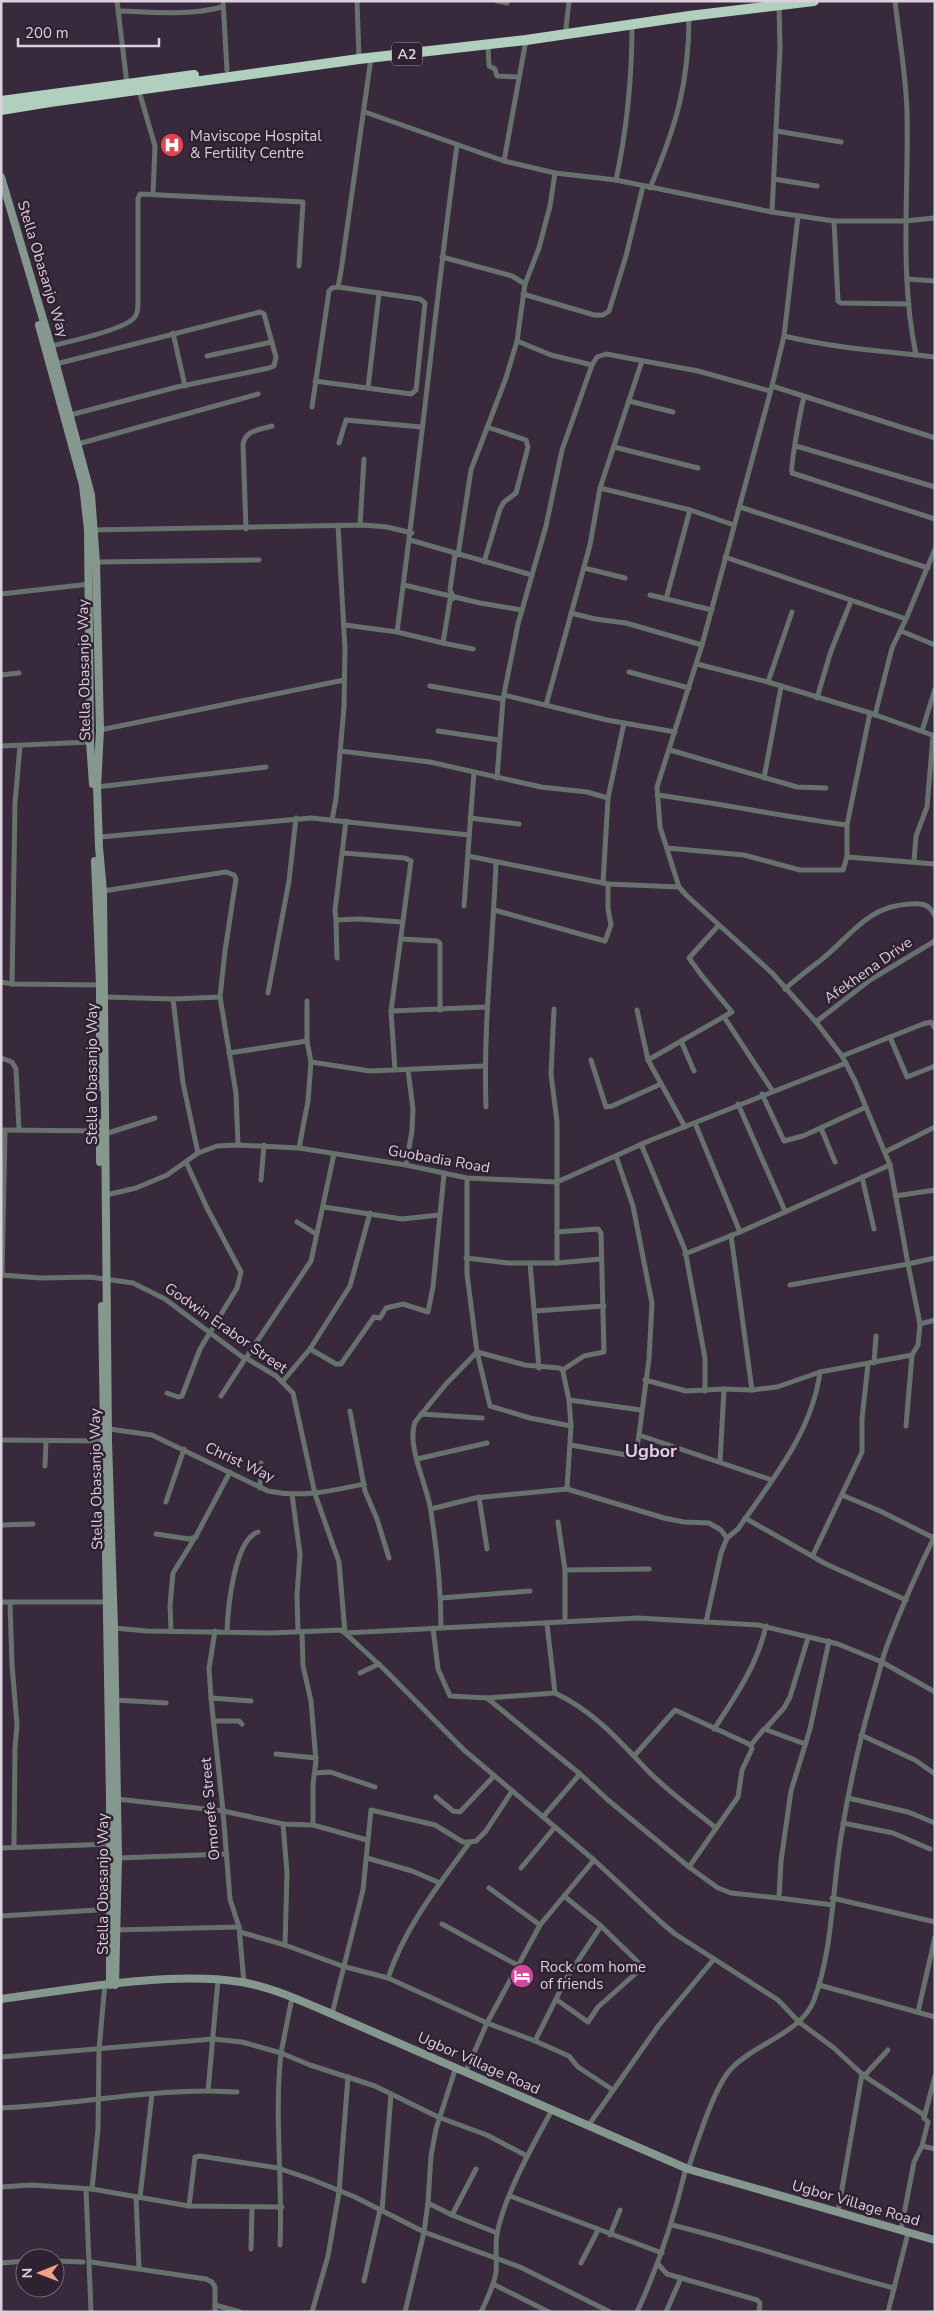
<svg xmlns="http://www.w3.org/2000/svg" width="936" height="2313" viewBox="0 0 936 2313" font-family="'Nunito Sans',sans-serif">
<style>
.built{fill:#453149}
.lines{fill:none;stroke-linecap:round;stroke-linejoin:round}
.street{stroke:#67726c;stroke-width:5}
.secondary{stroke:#85988d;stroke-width:8}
.highway{stroke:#b1cfbe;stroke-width:10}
.labels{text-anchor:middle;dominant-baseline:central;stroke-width:5;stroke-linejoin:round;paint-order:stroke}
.shield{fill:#2f2032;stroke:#a79caa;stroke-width:1}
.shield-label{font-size:14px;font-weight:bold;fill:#dbd1dd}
.poi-label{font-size:15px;fill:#dbd1dd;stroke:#2f2032;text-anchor:start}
.street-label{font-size:15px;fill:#dbd1dd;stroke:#2f2032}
.quarter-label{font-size:18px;font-weight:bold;fill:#e1cde5;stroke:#2f2032}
</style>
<rect width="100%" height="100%" fill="#39293c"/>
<path class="built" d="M183,139L184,150L160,151L159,141Z"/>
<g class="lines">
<g class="street">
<path d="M117,1L127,84"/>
<path d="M223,1L227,70"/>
<path d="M357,1L359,59"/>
<path d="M497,1L507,3"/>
<path d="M895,1C899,37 906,75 907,111C909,193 899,273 916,355"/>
<path d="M118,11C154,12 188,16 222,7"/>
<path d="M566,28L569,1"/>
<path d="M488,45L489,66L495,69L497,76L519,77"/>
<path d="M139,91L155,146L153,194"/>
<path d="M365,112L504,161L555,173L616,180L772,212L834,221H905L935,218"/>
<path d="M777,131L841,142"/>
<path d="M504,161L526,40"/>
<path d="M774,179L817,186"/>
<path d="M616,180C627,129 632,78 632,25"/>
<path d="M650,188C676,126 689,84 689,16"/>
<path d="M772,212L780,48L779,6"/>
<path d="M798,216L784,336L772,386L702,645L657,787L660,827L679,887L686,895L772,973L816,1022L842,1056L855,1081L890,1165L908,1264L935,1258"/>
<path d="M834,221L838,301L841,303L909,304"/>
<path d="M442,257L512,276L525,284"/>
<path d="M907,279L935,281"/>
<path d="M523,294L594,315H603L609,311L626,256L643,186"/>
<path d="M173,333L185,386"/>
<path d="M784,336C834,348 884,351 935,357"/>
<path d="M517,341L551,355L592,365L597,357L606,354L698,371L770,391"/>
<path d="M51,346C68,342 124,330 134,318C138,314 138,308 138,303V199L140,194L303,202L299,266"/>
<path d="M207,356L272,342"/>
<path d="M56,364L260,312L264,314L276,357L274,366L269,368L177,387L70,415"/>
<path d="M315,381L411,394L416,390L425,303L420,299L338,287"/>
<path d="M772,386L935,438"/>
<path d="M368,388L379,293"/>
<path d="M804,397C801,407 790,468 792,473L935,519"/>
<path d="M629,401L673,412"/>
<path d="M312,407L329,291L332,288L338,287L341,271L371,58"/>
<path d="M339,443L346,420L421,427"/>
<path d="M78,444L258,394"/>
<path d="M796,446L935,487"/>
<path d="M614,447L698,468"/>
<path d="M600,488L690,510L734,525"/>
<path d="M740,507L928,568"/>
<path d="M360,525L364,459"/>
<path d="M246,529L243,444C246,430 259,430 272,426"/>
<path d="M91,530L363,525L387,527L412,533"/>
<path d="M410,540L532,575"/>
<path d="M458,555L471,470L506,378L517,341L525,284L539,248L550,206L555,173"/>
<path d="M725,557L906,619L935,549"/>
<path d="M96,562L259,560"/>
<path d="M484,562L500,509L504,502L516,493L528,447L526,440L487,427"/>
<path d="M584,568L625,578"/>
<path d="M404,585L480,603L522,610"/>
<path d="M1,594L90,584"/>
<path d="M650,595L712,610"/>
<path d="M666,599L690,510"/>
<path d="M571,613L595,619L626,623L702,645"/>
<path d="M345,625L397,632L443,643L450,600L454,598L450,590L455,554"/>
<path d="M901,631L935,645"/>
<path d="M397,632C419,470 435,307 457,145"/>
<path d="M443,643L473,649"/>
<path d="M697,664L768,682L870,713L935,736"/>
<path d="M629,672L689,688"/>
<path d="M1,675L19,673"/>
<path d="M768,682L792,612"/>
<path d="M430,686L503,699"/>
<path d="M504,695L607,720L675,732"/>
<path d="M817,698L831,651L851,601"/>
<path d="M546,705L590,545L600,488L642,361"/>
<path d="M875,715L892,648L906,619"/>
<path d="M100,730L344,680"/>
<path d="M438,731L499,740"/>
<path d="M922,731L935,689"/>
<path d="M1,746L90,742"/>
<path d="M670,750L797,787L826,788"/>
<path d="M340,751L430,762L541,787L587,792L608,798L624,723"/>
<path d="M497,778L503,699L518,624L546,526L562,450L592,365"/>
<path d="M764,778L781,687"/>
<path d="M97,787L266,767"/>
<path d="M657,795C720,803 783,817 847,825"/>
<path d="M470,818L519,824"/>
<path d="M332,820L336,799L344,707L345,649L338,525"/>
<path d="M346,821L335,910L336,920L359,919L402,922"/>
<path d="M100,837L311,818L469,835"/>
<path d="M667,848L744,855L800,870H843L847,857V825L870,713"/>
<path d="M343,853L405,858L411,861L391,1011L395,1070"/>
<path d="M468,856L608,884L679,887"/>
<path d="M847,857L935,864"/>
<path d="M914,861L916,836L927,807L933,736"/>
<path d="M603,883L608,798"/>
<path d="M103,891L226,872L234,875L236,879L225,951L220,997L173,999L105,997"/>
<path d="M464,906L474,772"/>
<path d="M494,910L605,941L611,925L608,909V884"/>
<path d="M336,920L337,958"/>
<path d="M401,939L437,941L440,943V1010"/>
<path d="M1,982L12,984L103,985"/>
<path d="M12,984L15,803L20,746"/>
<path d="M785,989C797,978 809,969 821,960C852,935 867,906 910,904C923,903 929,904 935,916"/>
<path d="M268,993L289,881L296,818"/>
<path d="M220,997L236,1093L238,1145"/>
<path d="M173,999L183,1083L198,1153"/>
<path d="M554,1009L551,1074L557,1122V1263"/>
<path d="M637,1010L648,1060"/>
<path d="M391,1011L487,1007"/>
<path d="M724,1017L772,1090"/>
<path d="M816,1022L870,980L935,941"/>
<path d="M890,1037L907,1077L935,1066"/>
<path d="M681,1041L694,1071"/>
<path d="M229,1053L307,1041"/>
<path d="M842,1056L923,1024L931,1022L935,1028"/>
<path d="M1,1058L12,1062L16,1069L19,1130"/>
<path d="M591,1060L606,1107L612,1106L661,1084"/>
<path d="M311,1062L370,1071L485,1066"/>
<path d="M762,1094L784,1141L803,1136L866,1107"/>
<path d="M738,1104L785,1211"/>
<path d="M486,1107C483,1025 493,944 496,862"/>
<path d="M695,1123L740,1232"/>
<path d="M685,1127L648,1060L732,1012L702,976L689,958L718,926"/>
<path d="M821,1128L835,1162"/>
<path d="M1,1130L103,1131"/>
<path d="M105,1134L155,1118"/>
<path d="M641,1144L685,1250L705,1358V1391"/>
<path d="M299,1148L308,1101L311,1062L307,1041V1001"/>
<path d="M885,1152L935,1127"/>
<path d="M406,1165L412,1131L413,1109L408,1070"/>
<path d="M862,1177L874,1229"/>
<path d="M467,1178V1274L477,1352L525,1365L559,1368L563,1370"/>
<path d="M261,1180L264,1145"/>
<path d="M106,1195L136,1188L167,1175L198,1153L217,1146L238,1145L299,1148L406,1165L467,1178L557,1182L651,1140L846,1063"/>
<path d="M895,1196L935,1190"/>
<path d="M324,1207L402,1219L439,1215"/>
<path d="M297,1222L316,1234"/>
<path d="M557,1232L598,1229L601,1233L604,1352L584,1356L564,1369L563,1372L569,1400L571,1426L567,1489"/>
<path d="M731,1235L752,1390"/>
<path d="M685,1254L740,1232L890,1165"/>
<path d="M466,1258L508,1263H557L601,1259"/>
<path d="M530,1263L539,1368"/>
<path d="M1,1275L41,1278L90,1277L133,1283L165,1299L245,1359L246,1358L276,1376L293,1393L315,1494L339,1562L345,1633L385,1670L464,1750L594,1860L663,1924L675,1934L778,2000L799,2022L834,2048L864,2076L924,2115V2118L928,2122L922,2146L914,2162L901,2230"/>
<path d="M2,1276L5,1131"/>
<path d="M790,1285L908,1264L920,1324L918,1345L912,1355L906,1426"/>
<path d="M535,1311L604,1306"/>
<path d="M920,1324L935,1320"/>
<path d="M310,1349L336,1364H341L374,1317L380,1318L386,1308L403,1304L428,1312L433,1287L444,1174"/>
<path d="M477,1352L490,1406L530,1418L571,1426"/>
<path d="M246,1358L311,1261L334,1154"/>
<path d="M874,1363L876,1336"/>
<path d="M645,1380L686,1391L724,1389L752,1390L777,1387L820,1372L912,1355"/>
<path d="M282,1382L310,1349L350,1286L370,1213"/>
<path d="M167,1393L178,1397L182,1396L200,1349L237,1288L241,1272L207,1208L186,1162"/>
<path d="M221,1396L245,1359"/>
<path d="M569,1400L641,1410"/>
<path d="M350,1411L365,1491L377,1519L389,1558"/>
<path d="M421,1414L482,1418"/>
<path d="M109,1429L152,1435L268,1491C301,1498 331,1491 364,1484"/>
<path d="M639,1435L772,1480"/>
<path d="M1,1440L106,1441"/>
<path d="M571,1445L632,1456L636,1452L639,1435L649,1359L652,1303L633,1206L616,1156"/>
<path d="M417,1459L487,1443"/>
<path d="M720,1461L724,1389"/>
<path d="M45,1466L46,1440"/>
<path d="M260,1488L261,1463"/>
<path d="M292,1494L300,1554L297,1595L298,1632"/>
<path d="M842,1495L880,1511L934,1538"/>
<path d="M479,1497L487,1549"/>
<path d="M166,1502L184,1449"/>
<path d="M431,1509L475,1498L567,1489L664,1518L684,1522L709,1523L721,1530L727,1538"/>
<path d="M745,1518L826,1564L906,1600"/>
<path d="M558,1522L565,1570V1622"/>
<path d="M1,1525L33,1524"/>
<path d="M156,1534L189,1539L196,1537"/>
<path d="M813,1555L862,1452V1419L868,1364"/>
<path d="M565,1570L649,1569"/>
<path d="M441,1598L530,1591"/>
<path d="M1,1602H108"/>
<path d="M10,1602L12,1665L17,1725L15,1748L14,1847"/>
<path d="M706,1622L721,1553L727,1538L738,1529C771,1481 812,1433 820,1372"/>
<path d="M547,1624L555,1693C593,1711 618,1739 646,1769C667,1791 693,1809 716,1828"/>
<path d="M441,1627C441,1588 437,1550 431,1512C428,1486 406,1447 415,1422L446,1384L477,1352"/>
<path d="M114,1628L147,1631L270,1633L341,1630L345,1633L638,1618L758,1625L838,1644L882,1662L935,1692"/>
<path d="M433,1628L438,1669L450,1696L487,1698L580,1774L608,1800L689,1867L718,1888L731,1893L779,1898"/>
<path d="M171,1631L170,1605L173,1573L196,1536L230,1472"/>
<path d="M215,1631L209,1668L211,1698L223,1811L230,1899L239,1927L244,1983"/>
<path d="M227,1631C228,1608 234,1540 258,1532"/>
<path d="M302,1632L303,1666L311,1701L316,1761L313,1784V1825"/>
<path d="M829,1641L810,1729L791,1791L781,1861L779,1898L833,1905"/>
<path d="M360,1673L379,1664"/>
<path d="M211,1698L251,1701"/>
<path d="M487,1698L555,1693"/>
<path d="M115,1700L166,1703"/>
<path d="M214,1721H239L242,1724"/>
<path d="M714,1729C736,1696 757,1665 766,1626"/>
<path d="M765,1729L784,1708L790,1697L808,1638"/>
<path d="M861,1735L915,1760L935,1774"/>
<path d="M751,1745L764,1729L805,1744"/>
<path d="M276,1754L316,1758"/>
<path d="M635,1755L675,1710L751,1745L752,1749L742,1770L738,1797L689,1867"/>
<path d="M315,1773L330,1772L375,1787"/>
<path d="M436,1797L453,1811L460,1812L494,1776"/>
<path d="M848,1798L908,1812L935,1823"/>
<path d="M117,1799L223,1811L283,1824L313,1825L367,1840"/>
<path d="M543,1817L580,1774"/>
<path d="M843,1823L893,1833L930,1849"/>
<path d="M283,1824L287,1873L285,1945"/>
<path d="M1,1848L113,1844"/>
<path d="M118,1858L227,1854"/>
<path d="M367,1858L412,1871L440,1883"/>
<path d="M521,1868L555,1827"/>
<path d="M489,1888L540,1925"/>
<path d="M832,1898L935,1922"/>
<path d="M1,1916L113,1909"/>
<path d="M442,1924L519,1966"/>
<path d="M114,1930L239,1927"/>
<path d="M240,1932L285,1945L342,1966L388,1978L487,2023L535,2041L566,1979L601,1926"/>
<path d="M388,1978C405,1927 438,1886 470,1842"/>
<path d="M819,1985L935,2017"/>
<path d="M292,1998L281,2053L310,2065L375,2086L438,2117L487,2135L527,2156"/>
<path d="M557,2000L588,2022L598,2007L643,1967L601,1926L564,1896"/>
<path d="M918,2012L935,1937"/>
<path d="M332,2014L363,1890L371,1810L435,1825L463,1842H470L476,1841L486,1831L512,1791"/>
<path d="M535,2041L569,2056L578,2067L613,2090"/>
<path d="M1,2057L213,2039L242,2042L281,2053C274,2116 283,2181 280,2245"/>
<path d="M466,2071L487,2023L540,1925L594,1860"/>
<path d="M864,2076L888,2050"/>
<path d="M208,2091L237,2092"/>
<path d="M1,2108C70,2105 139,2091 208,2091L218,1980"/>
<path d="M924,2118L935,2076"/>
<path d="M588,2126L659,2025L714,1959"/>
<path d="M922,2146L935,2149"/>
<path d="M688,2169C697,2143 714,2087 731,2069C755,2043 802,2033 814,2000C833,1949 832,1891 841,1837C849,1787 860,1738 874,1690C879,1674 882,1658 888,1643C902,1606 918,1570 935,1535"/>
<path d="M1,2187L31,2185L92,2189L189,2206L282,2207"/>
<path d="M86,2189L91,2312"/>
<path d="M92,2189L98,2129L99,2050L105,1983"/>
<path d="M510,2196L662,2253"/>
<path d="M136,2197L139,2268"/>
<path d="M140,2197L152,2094"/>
<path d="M428,2203L452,2215L497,2233"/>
<path d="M189,2206L195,2157L200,2156L278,2168L313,2180L355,2197L424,2232L520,2267L610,2312"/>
<path d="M382,2211L391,2094"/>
<path d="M838,2212L862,2074"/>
<path d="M452,2215L476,2169"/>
<path d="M672,2225C747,2243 819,2269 894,2288"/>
<path d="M610,2235L620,2210"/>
<path d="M251,2249L252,2208"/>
<path d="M55,2261L83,2262"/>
<path d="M91,2262L206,2279L212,2282L215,2287V2312"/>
<path d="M1,2263L25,2261"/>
<path d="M581,2263L598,2230"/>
<path d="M658,2264L667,2274L757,2300L760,2303L759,2312"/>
<path d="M364,2281L380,2210"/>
<path d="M493,2284L549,2312"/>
<path d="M215,2305L240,2312"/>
<path d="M312,2312L328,2256L339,2192L348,2077"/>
<path d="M405,2312L424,2232L428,2203L431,2156L436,2129L456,2067"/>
<path d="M481,2312C487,2299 494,2286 496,2272C497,2259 495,2246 497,2234C504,2196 533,2145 552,2110"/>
<path d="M637,2312C659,2265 674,2218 686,2168"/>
<path d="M666,2312L681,2278"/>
<path d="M888,2312L908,2233"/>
</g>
<g class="secondary">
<path d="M1,177L51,346L91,495L96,562L100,730L97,787L99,847L103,891L108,1441L114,1628L118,1858L115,1985"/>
<path d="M39,325L83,485L88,530L90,742L93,784"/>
<path d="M95,861L100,985V1087"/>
<path d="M100,1123V1162"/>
<path d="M102,1306L110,1799V1985"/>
<path d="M1,1999C75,1989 168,1971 241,1982C272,1987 303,2002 332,2014L688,2169L935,2240"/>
</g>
<g class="highway">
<path d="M1,101L194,75"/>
<path d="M1,110L50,102L359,59L526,40L689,16L814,1"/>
</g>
</g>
<defs>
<g id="hospital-disc" transform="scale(1.25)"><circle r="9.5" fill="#e0444e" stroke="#2f2032"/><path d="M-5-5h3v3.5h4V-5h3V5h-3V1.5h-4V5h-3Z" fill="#fff"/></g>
<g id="hotel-disc" transform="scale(1.25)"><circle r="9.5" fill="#d1479c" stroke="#2f2032"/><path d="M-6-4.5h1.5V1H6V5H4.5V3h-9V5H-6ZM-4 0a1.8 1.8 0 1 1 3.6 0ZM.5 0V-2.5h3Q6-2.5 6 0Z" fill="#fff"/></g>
</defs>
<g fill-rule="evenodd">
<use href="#hospital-disc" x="172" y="145"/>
<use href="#hotel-disc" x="522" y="1976"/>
</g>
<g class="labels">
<rect class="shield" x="392" y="42.5" width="30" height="23" rx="4"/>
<g class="shield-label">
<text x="407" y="54">A2</text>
</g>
<g class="poi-label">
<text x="190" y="136">Maviscope Hospital<tspan x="190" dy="17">&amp; Fertility Centre</tspan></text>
<text x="540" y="1967">Rock com home<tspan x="540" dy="17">of friends</tspan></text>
</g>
<g class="street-label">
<text transform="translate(43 269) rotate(73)">Stella Obasanjo Way</text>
<text transform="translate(84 670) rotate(-91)">Stella Obasanjo Way</text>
<text transform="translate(868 970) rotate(-35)">Afekhena Drive</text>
<text transform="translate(92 1074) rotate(-90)">Stella Obasanjo Way</text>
<text transform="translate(439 1159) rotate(10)">Guobadia Road</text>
<text transform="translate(226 1328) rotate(35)">Godwin Erabor Street</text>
<text transform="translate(240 1462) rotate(25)">Christ Way</text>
<text transform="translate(96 1479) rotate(-91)">Stella Obasanjo Way</text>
<text transform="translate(210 1809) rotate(-95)">Omorefe Street</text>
<text transform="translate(103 1884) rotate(-90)">Stella Obasanjo Way</text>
<text transform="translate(479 2063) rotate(24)">Ugbor Village Road</text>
<text transform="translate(856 2203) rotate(16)">Ugbor Village Road</text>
</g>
<g class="quarter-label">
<text x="651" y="1451">Ugbor</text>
</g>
</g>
<rect width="936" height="2313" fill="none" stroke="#dbd1dd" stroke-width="5"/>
<g transform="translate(40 2273) rotate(269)"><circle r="24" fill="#2f2032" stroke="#746776"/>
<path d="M0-4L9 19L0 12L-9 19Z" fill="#f39f84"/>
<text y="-8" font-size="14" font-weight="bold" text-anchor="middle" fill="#dbd1dd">N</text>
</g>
<path d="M18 38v8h141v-8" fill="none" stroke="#dbd1dd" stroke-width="2.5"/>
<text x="25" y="38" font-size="15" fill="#dbd1dd" stroke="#2f2032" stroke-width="4" paint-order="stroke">200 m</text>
</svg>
